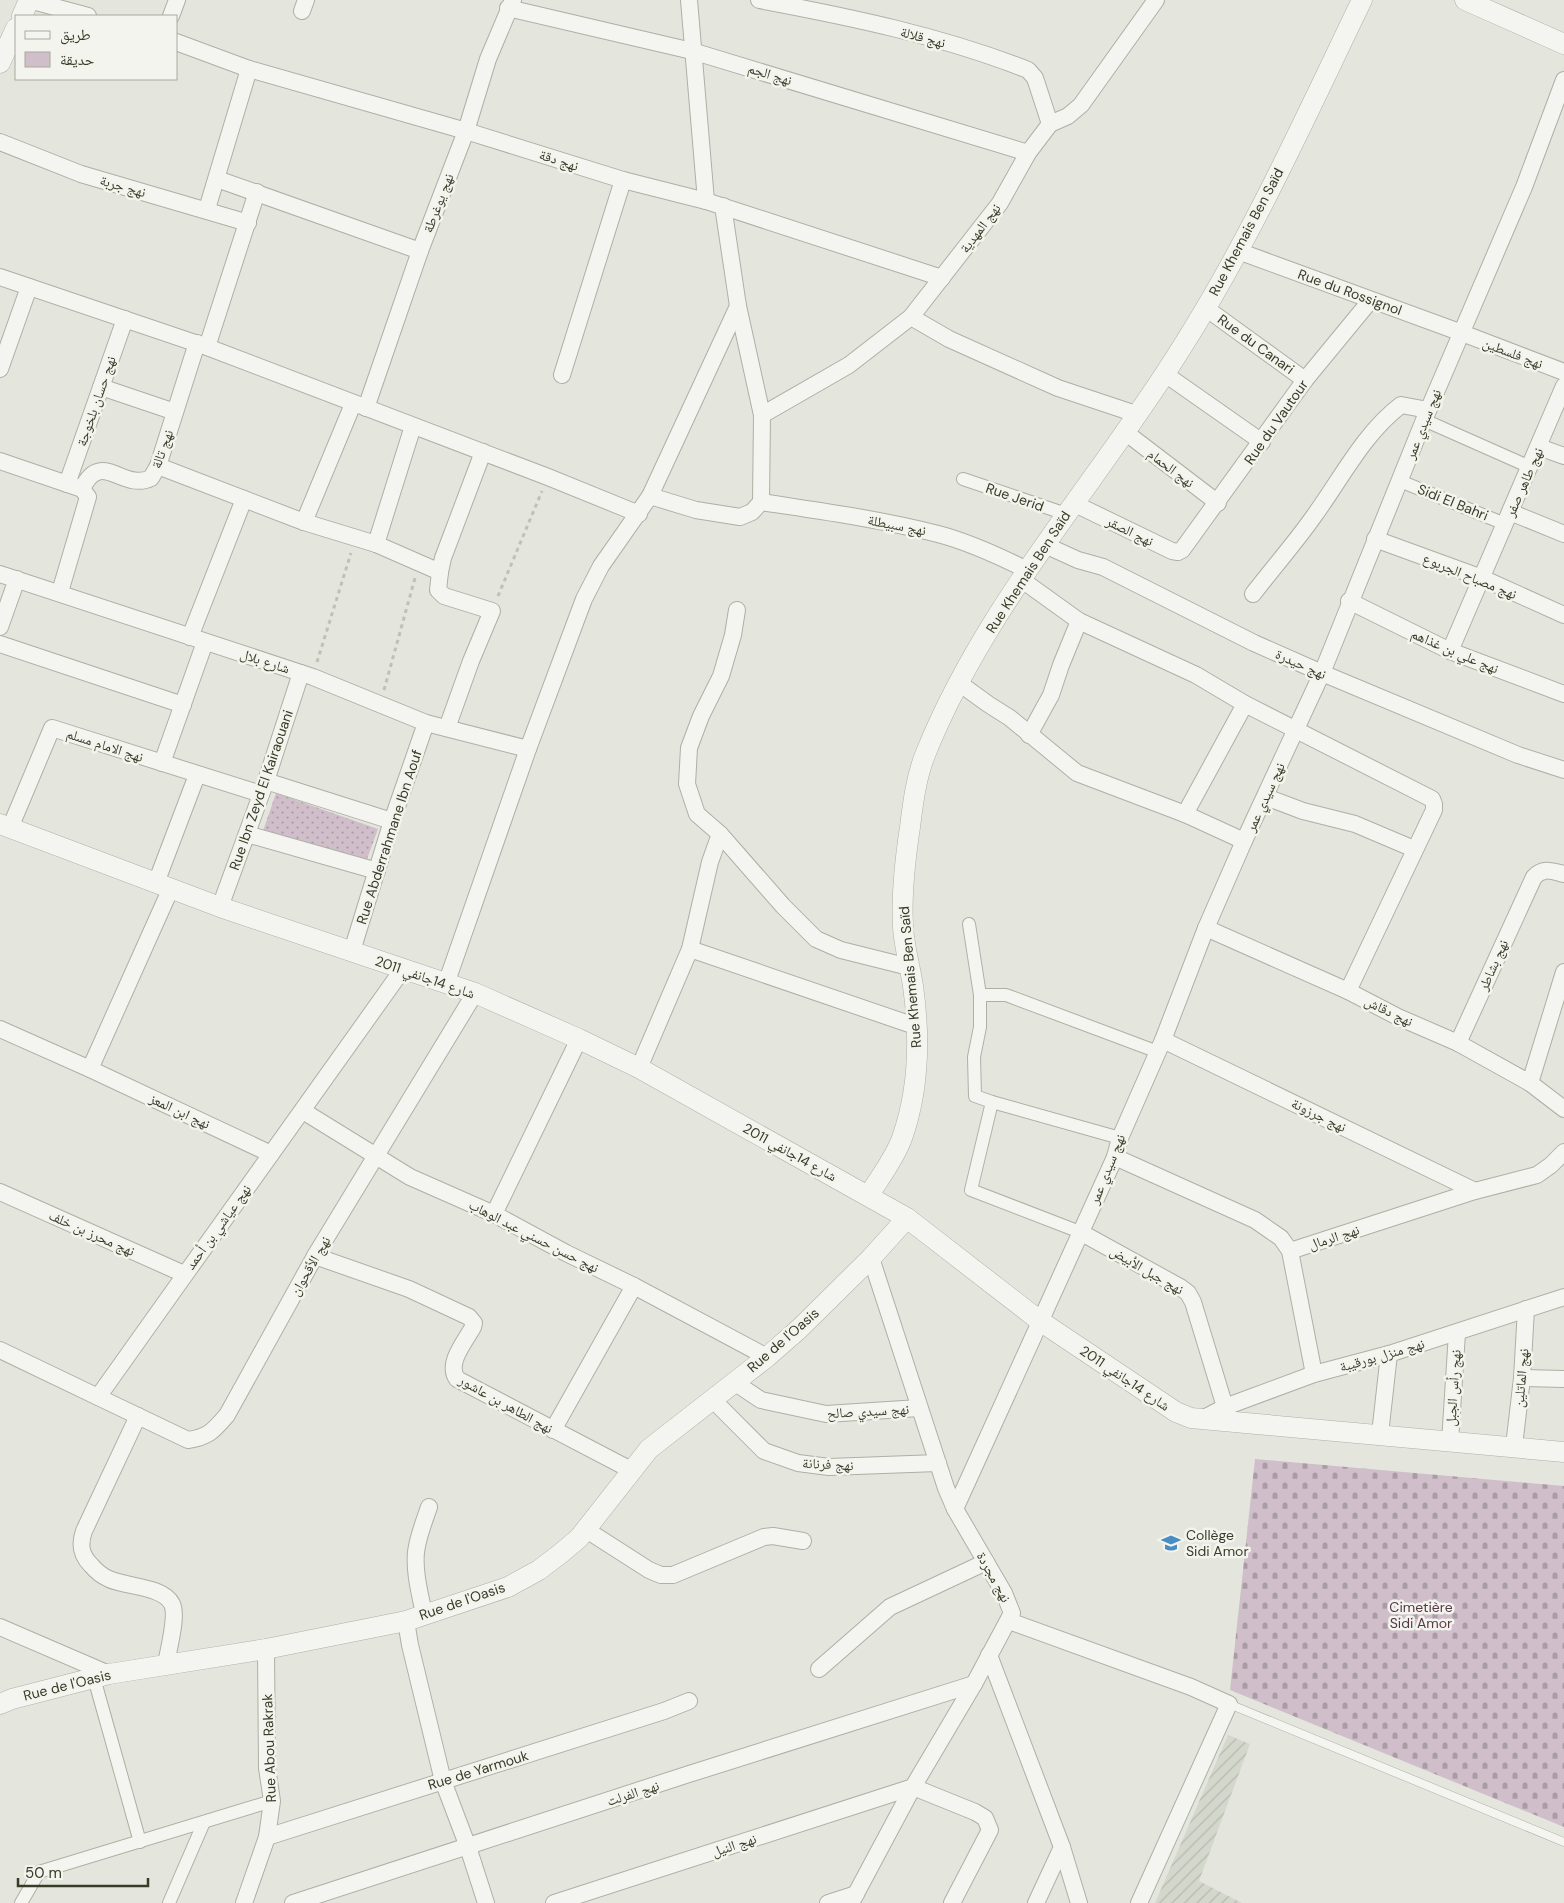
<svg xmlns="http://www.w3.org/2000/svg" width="1564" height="1903" viewBox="0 0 1564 1903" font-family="'DM Sans','Noto Naskh Arabic',sans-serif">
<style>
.industrial{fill:url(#industrial-furrows)}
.green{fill:url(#green-dots)}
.cemetery{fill:url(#cemetery-stones)}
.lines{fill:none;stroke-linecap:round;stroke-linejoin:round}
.service-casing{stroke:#adb0a3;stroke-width:9}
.pedestrian-casing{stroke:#adb0a3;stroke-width:14}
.minor-casing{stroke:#adb0a3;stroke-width:18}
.tertiary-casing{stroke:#adb0a3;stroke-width:21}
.path{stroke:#bfc1b8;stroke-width:3;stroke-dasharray:4 4;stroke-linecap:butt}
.service{stroke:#f4f5f0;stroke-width:8}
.pedestrian{stroke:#f4f5f0;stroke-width:12}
.minor{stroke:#f4f5f0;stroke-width:16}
.tertiary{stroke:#f4f5f0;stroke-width:20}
.labels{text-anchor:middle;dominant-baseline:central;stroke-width:5;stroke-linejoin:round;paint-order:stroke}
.street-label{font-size:14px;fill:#373c28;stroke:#f3f4ed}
.poi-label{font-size:14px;fill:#373c28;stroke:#f3f4ed;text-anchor:start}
.park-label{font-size:14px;fill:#573649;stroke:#f3f4ed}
</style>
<defs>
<pattern id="industrial-furrows" width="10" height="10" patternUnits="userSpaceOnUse" patternTransform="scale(1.25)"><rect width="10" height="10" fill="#d4d8cc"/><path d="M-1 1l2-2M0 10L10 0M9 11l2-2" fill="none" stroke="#b7baaf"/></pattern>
<pattern id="green-dots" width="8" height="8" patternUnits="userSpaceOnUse" patternTransform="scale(1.25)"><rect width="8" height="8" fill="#d0bfca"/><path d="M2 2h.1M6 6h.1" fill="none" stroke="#aa9ca4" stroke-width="1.8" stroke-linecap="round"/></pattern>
<pattern id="cemetery-stones" width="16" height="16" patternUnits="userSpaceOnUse" patternTransform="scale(1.25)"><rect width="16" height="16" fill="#d0bfca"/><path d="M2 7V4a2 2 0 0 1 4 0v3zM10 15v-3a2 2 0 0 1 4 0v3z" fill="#aa9ca4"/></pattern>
</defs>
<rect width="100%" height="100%" fill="#e4e6dd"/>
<path class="industrial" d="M1228,1735L1250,1744L1199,1881L1242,1903H1155Z"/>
<path class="green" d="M276,793L378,829L363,870L262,834Z"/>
<path class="cemetery" d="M1255,1459L1564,1486V1827L1230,1690Z"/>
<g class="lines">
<g class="service-casing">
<path id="service" d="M1229,1704L1564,1842"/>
</g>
<g class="pedestrian-casing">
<g id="pedestrian">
<path d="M1424,420L1530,467"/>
<path d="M963,479L1066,514"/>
<path d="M1400,481L1505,524"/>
<path d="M969,924L980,995V1027L974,1057L975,1096L992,1102L1120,1138"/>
<path d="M980,995H1006L1158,1052"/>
<path d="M992,1102L971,1190L1080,1232"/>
<path d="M94,1678L140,1842"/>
<path d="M21,1903L39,1872L272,1801"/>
<path d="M169,1903L204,1822"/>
</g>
</g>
<g class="minor-casing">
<g id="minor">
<path d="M29,0L88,16"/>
<path d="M689,0L706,201"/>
<path d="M759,0C850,17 942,36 1028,70L1035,78L1050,124"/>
<path d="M508,8L692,51L1028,153"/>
<path d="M302,11L306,0"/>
<path d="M171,16L177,0"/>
<path d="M176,42L249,69L466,131L623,180L706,201L942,278"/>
<path d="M0,142L81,174L248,223"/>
<path d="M217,179L420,251"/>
<path d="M207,209L249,69"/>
<path d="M1238,251L1462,333L1564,372"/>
<path d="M0,277L207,347L548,477L639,514"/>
<path d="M1207,309L1305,380"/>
<path d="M911,317L949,339L1058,388L1136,414"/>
<path d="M207,347L257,192"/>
<path d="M0,369L29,287"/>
<path d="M1165,374L1262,442"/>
<path d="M562,375L623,180"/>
<path d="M101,387L175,412"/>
<path d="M353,404L304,522L376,544L440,572L443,558L483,452"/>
<path d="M366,408L420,251L466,131L488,59L513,0"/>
<path d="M762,415L849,365L911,317L1000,203L1028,153L1050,124L1068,116L1081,105L1156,0"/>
<path d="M1125,432L1218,503"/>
<path d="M1539,447L1564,456"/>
<path d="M0,461L82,489L88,497L60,592"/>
<path d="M158,466L304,522"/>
<path d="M67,484L125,319"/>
<path d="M82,489C101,448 123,492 151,478L158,466L197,343"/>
<path d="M650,496L738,306"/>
<path d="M761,502C820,511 880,519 938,534C969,542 999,556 1027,570"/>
<path d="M1073,503L1172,551L1178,552L1182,550L1305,380L1370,301"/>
<path d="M1510,512L1564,534"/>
<path d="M1375,539L1482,578L1564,615"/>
<path d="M376,544L413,426"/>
<path d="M1045,545L1078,560L1103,567L1254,643L1322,673L1518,755L1564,770"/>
<path d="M440,572L438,590L444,596L492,611L471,661L447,728"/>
<path d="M0,574L313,677L426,723L528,749"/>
<path d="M1022,580L1079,621L1196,675L1245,704L1432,799L1434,804V810L1348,991"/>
<path d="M1253,594C1273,568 1295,543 1314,516C1341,479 1364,433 1401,405L1428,410"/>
<path d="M1349,601L1450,651L1564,694"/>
<path d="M737,610L733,635L721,676L701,716L689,748L687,784L697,814L720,834L783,906L816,939L841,950L909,967"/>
<path d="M0,627L17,579"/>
<path d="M190,637L244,499"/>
<path d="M0,644L183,705"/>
<path d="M1450,651L1564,386"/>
<path d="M959,683L988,704L1010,718L1077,773L1185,814L1244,841"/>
<path d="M1029,735L1051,695L1061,665L1079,621"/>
<path d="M162,763L205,642"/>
<path d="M266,781L392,821"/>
<path d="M1266,797L1303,811L1355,824L1414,849"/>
<path d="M1185,814L1245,704"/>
<path d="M10,828L52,728L261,794"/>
<path d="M247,834L377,871"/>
<path d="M156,883L197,775"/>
<path d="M220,907L266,781L301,673"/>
<path d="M1206,928L1348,991L1398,1017L1458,1043L1530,1083L1564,1109"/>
<path d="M690,949L915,1026"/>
<path d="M352,951L392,821L426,723"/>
<path d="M446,984L528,749L584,599L601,566L650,496L696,510L740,517L752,512L761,502L762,415L738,306L723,206"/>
<path d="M0,1029L90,1069L271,1154"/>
<path d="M1163,1040L1475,1191"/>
<path d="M1458,1043L1534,877C1543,867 1552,871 1564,874"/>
<path d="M639,1068L690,949L710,862L720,834"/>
<path d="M90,1069L171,888"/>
<path d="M1530,1083L1564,972"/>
<path d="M303,1111L410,1177L494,1214L566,1253L634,1286L767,1357"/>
<path d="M1115,1157L1255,1220L1281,1238L1290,1251L1314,1374"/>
<path d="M0,1192L184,1274"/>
<path d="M494,1214L579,1039"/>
<path d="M1080,1232L1180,1287L1188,1293L1193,1302L1225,1407"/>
<path d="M1290,1251L1475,1191L1537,1175L1551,1165L1564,1152"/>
<path d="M315,1256L409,1289L469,1317L474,1323L473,1327C465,1342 446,1363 457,1379L631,1470"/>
<path d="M0,1350L98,1397C199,1254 302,1113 403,969"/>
<path d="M1522,1378L1564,1379"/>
<path d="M734,1382L761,1400L826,1414L919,1408"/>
<path d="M98,1397L188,1440C209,1437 214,1430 227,1415L315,1256L475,993"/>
<path d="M712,1399L764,1451L798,1463L829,1467L938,1463"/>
<path d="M138,1416L84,1531C79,1545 81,1555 91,1565C96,1571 102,1576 109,1579C126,1587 163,1586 172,1604C178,1616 168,1650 166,1665"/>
<path d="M1202,1419L1225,1407L1314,1374L1389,1354L1564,1297"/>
<path d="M553,1430L634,1286"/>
<path d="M1380,1434L1389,1354"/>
<path d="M1450,1442L1457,1333"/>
<path d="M1514,1446L1522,1378L1526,1309"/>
<path d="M955,1509L1115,1157L1120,1138L1163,1040L1206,928L1244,841L1322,673L1424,420L1524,187L1564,80"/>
<path d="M585,1529L649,1570L661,1575H673L764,1537L773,1536L803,1541"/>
<path d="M424,1614C420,1594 414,1572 416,1552C418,1536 424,1522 429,1507"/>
<path d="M406,1621L410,1645L443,1781L468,1847L486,1903"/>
<path d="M1009,1621L1191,1687L1229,1704L1139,1903"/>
<path d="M0,1627L109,1674"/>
<path d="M989,1655L1062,1847L1079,1903"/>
<path d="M819,1669L890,1607L986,1562"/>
<path d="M267,1837L664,1711L689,1701"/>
<path d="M244,1903L267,1837L272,1801L267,1768L266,1649"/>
<path d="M293,1903L689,1774L974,1684"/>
<path d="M554,1903L913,1787L975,1812L985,1818L990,1830L952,1903"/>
<path d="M828,1903L856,1894"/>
<path d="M851,1903L913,1787L974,1684L1012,1613L1004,1593L955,1509L946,1488L871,1258"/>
<path d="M1036,1903L1062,1847"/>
</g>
</g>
<g class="tertiary-casing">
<g id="tertiary">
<path d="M1465,0L1564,44"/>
<path d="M22,16L29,0"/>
<path d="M0,63L16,28"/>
<path d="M0,824L220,907L475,993L579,1039L639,1068L907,1218L1040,1321L1176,1412L1191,1418L1564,1452"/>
<path d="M869,1195C880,1177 895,1158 902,1138C919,1090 920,1036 913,986C910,966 904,946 903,927C901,893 905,860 910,827C913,803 916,778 925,755C984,607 1093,488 1177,355C1249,243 1304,120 1362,0"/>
<path d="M0,1704L12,1699L109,1674L266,1649L406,1621L508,1587L539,1570L560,1554L579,1538L649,1449L767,1357L799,1329L871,1258L907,1218"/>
</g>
</g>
<g class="path">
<path d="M498,596L542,491"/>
<path d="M317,662L351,553"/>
<path d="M384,690L415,578"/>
</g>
<use href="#service" class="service"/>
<use href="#pedestrian" class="pedestrian"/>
<use href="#minor" class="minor"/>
<use href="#tertiary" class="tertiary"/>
</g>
<defs>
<g id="school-bare" transform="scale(1.5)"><path d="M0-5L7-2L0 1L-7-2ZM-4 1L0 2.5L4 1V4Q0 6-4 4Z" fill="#498dc5" stroke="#f3f4ed" stroke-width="2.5" paint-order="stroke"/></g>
</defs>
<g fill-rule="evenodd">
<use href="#school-bare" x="1171" y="1543"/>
</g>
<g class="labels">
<g class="street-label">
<text transform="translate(923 37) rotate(15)">نهج قلالة</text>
<text transform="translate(770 74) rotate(17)">نهج الجم</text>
<text transform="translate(559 160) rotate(18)">نهج دقة</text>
<text transform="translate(123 186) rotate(16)">نهج جربة</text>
<text transform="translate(438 203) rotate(-69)">نهج يوغرطة</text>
<text transform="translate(980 228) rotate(-53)">نهج المهدية</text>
<text transform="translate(1246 232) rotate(-62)">Rue Khemais Ben Saïd</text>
<text transform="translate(1350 292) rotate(20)">Rue du Rossignol</text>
<text transform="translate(1256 344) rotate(36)">Rue du Canari</text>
<text transform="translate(1513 353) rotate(21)">نهج فلسطين</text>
<text transform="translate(96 401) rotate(-71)">نهج حسان بلخوجة</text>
<text transform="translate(1276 422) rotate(-55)">Rue du Vautour</text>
<text transform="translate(1423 424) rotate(-68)">نهج سيدي عمر</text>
<text transform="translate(162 449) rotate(-70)">نهج تالة</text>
<text transform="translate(1171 468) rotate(37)">نهج الحمام</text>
<text transform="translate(1524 482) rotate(-66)">نهج طاهر صفر</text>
<text transform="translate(1015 497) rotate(19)">Rue Jerid</text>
<text transform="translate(1453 502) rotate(22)">Sidi El Bahri</text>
<text transform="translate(897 525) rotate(11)">نهج سبيطلة</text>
<text transform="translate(1130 531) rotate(26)">نهج الصقر</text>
<text transform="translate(1028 572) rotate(-57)">Rue Khemais Ben Saïd</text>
<text transform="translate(1470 576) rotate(22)">نهج مصباح الجربوع</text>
<text transform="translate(1455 651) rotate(23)">نهج علي بن غذاهم</text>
<text transform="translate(265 661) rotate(18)">شارع بلال</text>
<text transform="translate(1301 664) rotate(24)">نهج حيدرة</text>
<text transform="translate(105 745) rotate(18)">نهج الامام مسلم</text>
<text transform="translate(261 790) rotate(-71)">Rue Ibn Zeyd El Kairaouani</text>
<text transform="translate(1265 797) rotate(-65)">نهج سيدي عمر</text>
<text transform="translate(389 837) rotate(-72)">Rue Abderrahmane Ibn Aouf</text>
<text transform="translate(1493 965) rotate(-66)">نهج بشاطر</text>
<text transform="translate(425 977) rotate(19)">شارع 14جانفي 2011</text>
<text transform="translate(910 977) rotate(-95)">Rue Khemais Ben Saïd</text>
<text transform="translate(1389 1011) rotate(26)">نهج دقاش</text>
<text transform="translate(180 1111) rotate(25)">نهج ابن المعز</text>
<text transform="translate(1319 1115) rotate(26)">نهج جرزونة</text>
<text transform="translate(790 1152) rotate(29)">شارع 14جانفي 2011</text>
<text transform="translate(1107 1169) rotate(-68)">نهج سيدي عمر</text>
<text transform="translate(218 1227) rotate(-54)">نهج عياشي بن أحمد</text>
<text transform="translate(92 1233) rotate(24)">نهج محرز بن خلف</text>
<text transform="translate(534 1236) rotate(27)">نهج حسن حسني عبد الوهاب</text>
<text transform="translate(1334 1237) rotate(-18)">نهج الرمال</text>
<text transform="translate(310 1266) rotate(-60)">نهج الأقحوان</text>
<text transform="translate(1147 1270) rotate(30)">نهج جبل الأبيض</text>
<text transform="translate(783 1340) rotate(-41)">Rue de l'Oasis</text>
<text transform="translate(1382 1355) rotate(-16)">نهج منزل بورقيبة</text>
<text transform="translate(1125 1378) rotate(34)">شارع 14جانفي 2011</text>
<text transform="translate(1521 1378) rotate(-85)">نهج الماتلين</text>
<text transform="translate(1453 1388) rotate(-86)">نهج رأس الجبل</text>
<text transform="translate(506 1404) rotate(29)">نهج الطاهر بن عاشور</text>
<text transform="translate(868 1411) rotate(-3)">نهج سيدي صالح</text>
<text transform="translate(828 1464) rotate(3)">نهج فرنانة</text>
<text transform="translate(994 1577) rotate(61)">نهج مجردة</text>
<text transform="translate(462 1601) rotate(-19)">Rue de l'Oasis</text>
<text transform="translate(67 1685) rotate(-14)">Rue de l'Oasis</text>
<text transform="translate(269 1748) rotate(-92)">Rue Abou Rakrak</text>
<text transform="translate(478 1770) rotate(-17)">Rue de Yarmouk</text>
<text transform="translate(633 1793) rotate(-18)">نهج الفرلت</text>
<text transform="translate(734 1845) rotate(-18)">نهج النيل</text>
</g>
<g class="poi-label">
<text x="1186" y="1535">Collège<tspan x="1186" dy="16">Sidi Amor</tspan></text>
</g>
<g class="park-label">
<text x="1421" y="1607">Cimetière<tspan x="1421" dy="16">Sidi Amor</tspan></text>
</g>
</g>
<rect x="15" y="15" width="162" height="65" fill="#f3f4ed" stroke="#a8aa9e"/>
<rect x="25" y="31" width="25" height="8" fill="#f4f5f0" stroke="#a8aa9e"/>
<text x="60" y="40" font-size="15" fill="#373c28">طريق</text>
<rect x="25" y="52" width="25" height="15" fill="#d0bfca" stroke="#a8aa9e"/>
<text x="60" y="65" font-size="15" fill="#373c28">حديقة</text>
<path d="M18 1878v8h130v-8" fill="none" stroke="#373c28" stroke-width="2.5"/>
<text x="25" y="1878" font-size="15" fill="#373c28" stroke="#f3f4ed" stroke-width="4" paint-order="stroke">50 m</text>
</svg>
